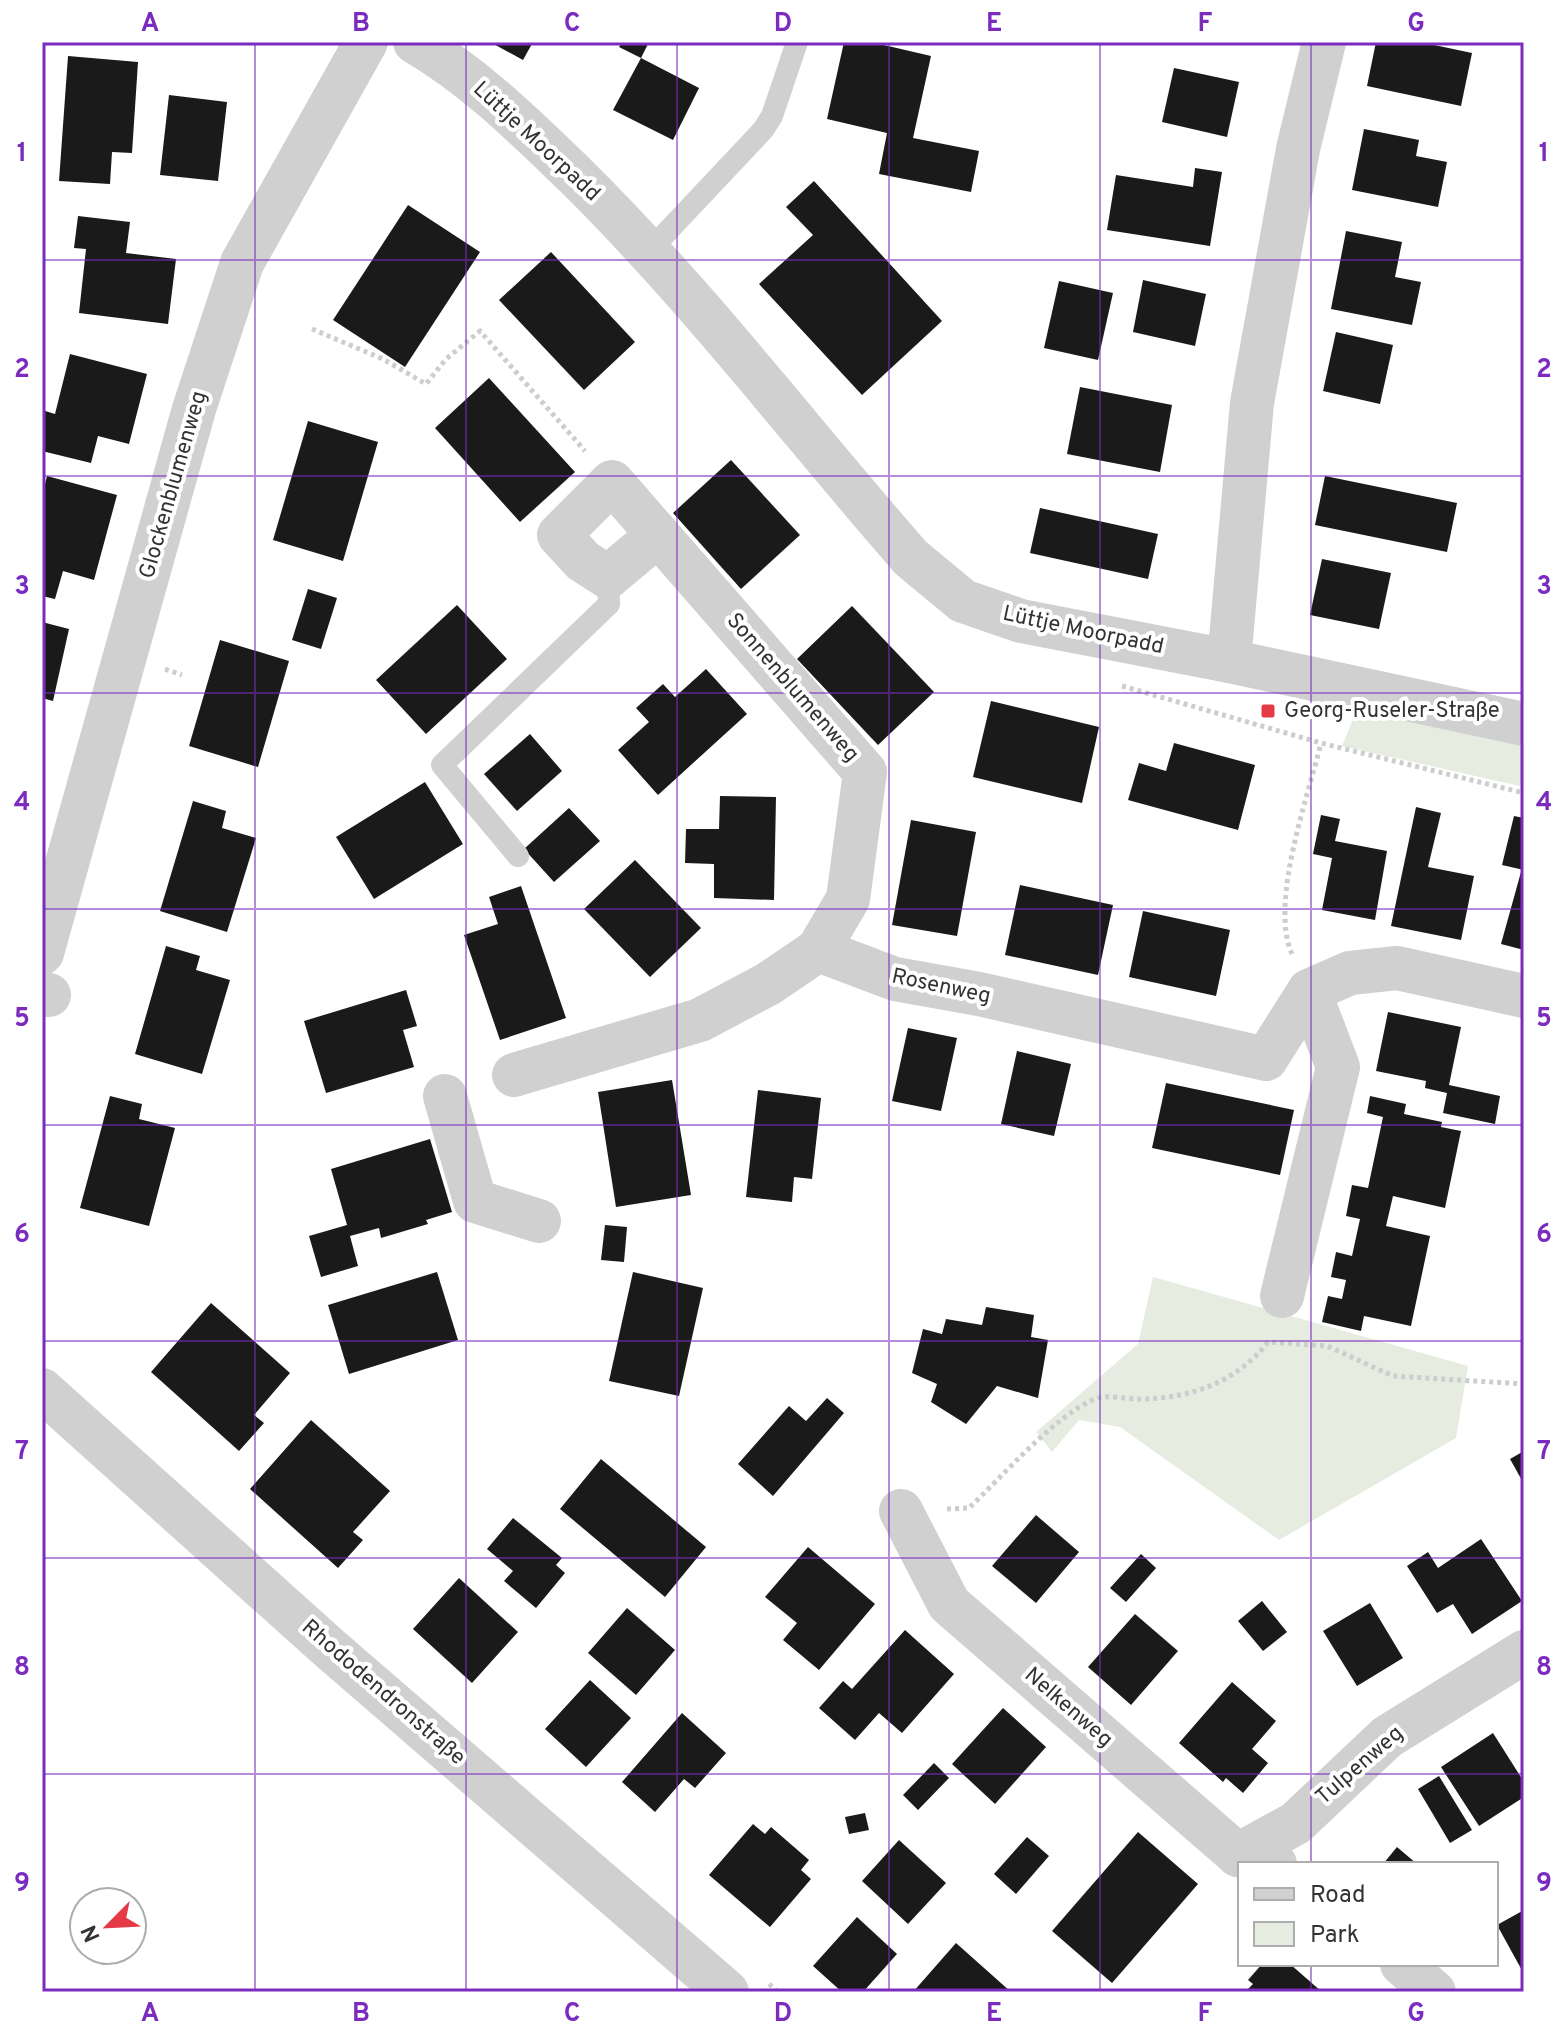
<svg xmlns="http://www.w3.org/2000/svg" width="1566" height="2034" viewBox="0 0 1566 2034" font-family="Overpass,sans-serif">
<style>
.green{fill:#e6ecdf}
.building{fill:#1a1a1a}
.lines{fill:none;stroke-linecap:round;stroke-linejoin:round}
.path{stroke:#cdcdcd;stroke-width:5;stroke-dasharray:4 4;stroke-linecap:butt}
.lane{stroke:#d0d0d0;stroke-width:22}
.street{stroke:#d0d0d0;stroke-width:44}
.grid{fill:none;stroke:#7b2cbf;stroke-width:2;stroke-opacity:0.55}
.poi-dot{fill:#e63946;stroke:#fff;stroke-width:3}
.labels{text-anchor:middle;dominant-baseline:central;stroke-width:8;stroke-linejoin:round;paint-order:stroke}
.street-label{font-size:22px;fill:#333;stroke:#fff}
.poi-label{font-size:22px;fill:#333;stroke:#fff;text-anchor:start}
.neatline{fill:none;stroke:#7b2cbf;stroke-width:3}
.grid-label{font-size:26px;text-anchor:middle;font-weight:bold;fill:#7b2cbf}
</style>
<rect width="100%" height="100%" fill="#fff"/>
<g class="green">
<path d="M1359,705L1524,744V787L1342,746Z"/>
<path d="M1153,1277L1468,1366L1456,1438L1279,1540L1120,1427L1079,1420L1052,1452L1036,1432L1138,1344Z"/>
</g>
<g class="building">
<path d="M490,42H533L523,60Z"/>
<path d="M622,42H649L641,58L619,47Z"/>
<path d="M844,42H871L931,56L913,138L979,151L971,192L879,174L887,133L827,119Z"/>
<path d="M1376,42H1420L1472,53L1461,106L1367,86Z"/>
<path d="M68,56L138,62L132,153L112,152L110,184L59,181Z"/>
<path d="M641,58L699,88L673,140L613,110Z"/>
<path d="M1174,68L1239,82L1227,137L1162,122Z"/>
<path d="M169,95L227,102L218,181L160,175Z"/>
<path d="M1364,129L1419,140L1416,156L1447,162L1438,207L1352,190Z"/>
<path d="M1195,168L1222,172L1210,246L1107,230L1116,175L1193,187Z"/>
<path d="M814,181L942,321L862,395L759,284L813,235L786,207Z"/>
<path d="M408,205L480,252L405,367L333,320Z"/>
<path d="M78,216L130,222L126,253L176,259L168,324L79,313L86,249L74,248Z"/>
<path d="M1346,231L1402,242L1395,277L1421,282L1412,325L1331,309Z"/>
<path d="M551,252L635,342L584,390L499,300Z"/>
<path d="M1143,280L1206,294L1195,346L1133,332Z"/>
<path d="M1059,281L1113,293L1098,360L1044,348Z"/>
<path d="M1336,332L1393,345L1380,404L1323,391Z"/>
<path d="M70,354L147,374L129,444L98,436L91,463L42,451V410L55,414Z"/>
<path d="M489,378L575,472L520,522L435,428Z"/>
<path d="M1080,387L1172,405L1160,472L1067,454Z"/>
<path d="M308,421L378,442L343,561L273,540Z"/>
<path d="M731,460L800,535L741,589L673,513Z"/>
<path d="M47,476L117,495L94,580L63,571L55,599L42,596V496Z"/>
<path d="M1325,476L1457,503L1447,552L1315,525Z"/>
<path d="M1040,508L1158,534L1148,579L1030,553Z"/>
<path d="M1322,559L1391,573L1379,629L1310,615Z"/>
<path d="M308,589L337,598L321,649L292,640Z"/>
<path d="M457,605L507,659L426,734L376,680Z"/>
<path d="M852,606L934,692L878,745L797,659Z"/>
<path d="M42,622L69,629L53,701L42,698Z"/>
<path d="M220,640L289,661L258,767L189,746Z"/>
<path d="M706,669L747,714L658,795L618,750L649,722L636,708L663,684L675,697Z"/>
<path d="M991,701L1099,727L1082,803L973,777Z"/>
<path d="M530,734L562,771L517,811L484,774Z"/>
<path d="M1174,743L1255,765L1238,830L1128,800L1139,763L1166,771Z"/>
<path d="M425,782L463,844L374,899L336,837Z"/>
<path d="M720,796L776,797L774,900L714,898V864L685,863L686,829H719Z"/>
<path d="M193,801L226,811L222,828L256,838L227,932L160,911Z"/>
<path d="M1416,807L1441,813L1428,867L1474,876L1461,940L1391,926Z"/>
<path d="M569,808L600,841L554,882L524,849Z"/>
<path d="M1321,815L1340,819L1335,841L1387,851L1375,920L1322,910L1332,858L1313,854Z"/>
<path d="M1514,816L1524,818V870L1502,865Z"/>
<path d="M911,820L976,832L957,936L892,925Z"/>
<path d="M635,860L701,928L650,977L584,909Z"/>
<path d="M1521,872L1524,873V950L1501,944Z"/>
<path d="M1020,885L1113,905L1098,975L1005,955Z"/>
<path d="M521,886L566,1018L500,1040L464,935L498,924L489,897Z"/>
<path d="M1143,911L1230,930L1216,996L1129,977Z"/>
<path d="M166,946L200,956L196,970L230,980L202,1074L135,1054Z"/>
<path d="M406,990L417,1026L403,1030L414,1067L326,1093L304,1021Z"/>
<path d="M1388,1012L1461,1027L1449,1085L1500,1096L1495,1124L1443,1113L1447,1093L1425,1088L1426,1081L1376,1071Z"/>
<path d="M908,1028L957,1038L941,1111L892,1101Z"/>
<path d="M1017,1051L1071,1064L1054,1136L1001,1124Z"/>
<path d="M672,1080L691,1195L616,1207L598,1092Z"/>
<path d="M1166,1083L1294,1110L1280,1175L1152,1148Z"/>
<path d="M758,1090L821,1098L812,1179L794,1177L792,1202L746,1197Z"/>
<path d="M110,1096L142,1104L139,1119L175,1128L149,1226L80,1208Z"/>
<path d="M1370,1096L1406,1104L1404,1114L1442,1122L1441,1127L1461,1131L1445,1208L1393,1196L1386,1226L1430,1236L1411,1326L1364,1316L1361,1331L1322,1322L1328,1296L1342,1299L1346,1280L1331,1277L1336,1252L1352,1256L1360,1219L1346,1216L1352,1185L1368,1188L1383,1117L1367,1113Z"/>
<path d="M430,1139L452,1212L426,1220L428,1224L381,1238L379,1228L350,1236L358,1266L321,1277L309,1236L347,1225L331,1169Z"/>
<path d="M605,1225L627,1227L624,1262L601,1260Z"/>
<path d="M437,1272L458,1340L349,1374L328,1305Z"/>
<path d="M633,1272L703,1288L679,1396L609,1381Z"/>
<path d="M211,1303L290,1373L254,1415L264,1423L239,1451L151,1372Z"/>
<path d="M986,1307L1034,1315L1031,1337L1048,1340L1038,1398L997,1386L966,1424L931,1402L937,1384L912,1373L923,1329L942,1334L946,1319L982,1325Z"/>
<path d="M827,1398L844,1413L773,1496L738,1464L789,1406L806,1421Z"/>
<path d="M311,1420L390,1491L353,1532L363,1540L338,1568L250,1489Z"/>
<path d="M1524,1451V1484L1510,1459Z"/>
<path d="M601,1459L706,1547L665,1597L560,1509Z"/>
<path d="M1036,1515L1079,1552L1036,1603L992,1566Z"/>
<path d="M513,1518L562,1558L556,1565L565,1573L536,1608L504,1581L513,1571L487,1549Z"/>
<path d="M1481,1539L1522,1601L1472,1634L1453,1604L1437,1613L1407,1566L1428,1552L1438,1568Z"/>
<path d="M808,1547L875,1604L819,1670L783,1640L797,1623L765,1597Z"/>
<path d="M1141,1554L1156,1568L1126,1602L1110,1588Z"/>
<path d="M459,1578L518,1632L472,1683L413,1629Z"/>
<path d="M1262,1601L1287,1632L1263,1651L1238,1621Z"/>
<path d="M1370,1603L1403,1658L1357,1686L1323,1631Z"/>
<path d="M627,1608L675,1650L636,1695L588,1653Z"/>
<path d="M1135,1614L1178,1651L1131,1705L1088,1667Z"/>
<path d="M905,1630L954,1674L902,1733L879,1713L855,1740L819,1708L843,1681L852,1689Z"/>
<path d="M590,1680L631,1718L586,1767L545,1729Z"/>
<path d="M1232,1682L1276,1721L1252,1749L1268,1763L1243,1793L1226,1778L1223,1782L1179,1743Z"/>
<path d="M1003,1708L1046,1747L995,1804L952,1764Z"/>
<path d="M682,1713L726,1753L695,1788L684,1779L655,1812L622,1782Z"/>
<path d="M1493,1733L1524,1782V1797L1479,1826L1441,1767Z"/>
<path d="M934,1763L949,1778L918,1810L903,1795Z"/>
<path d="M1439,1776L1472,1830L1450,1843L1418,1789Z"/>
<path d="M865,1813L869,1830L849,1834L845,1817Z"/>
<path d="M753,1824L765,1834L771,1827L809,1860L801,1870L811,1879L770,1927L709,1875Z"/>
<path d="M1138,1832L1198,1884L1112,1983L1052,1931Z"/>
<path d="M1027,1837L1049,1856L1016,1894L994,1874Z"/>
<path d="M899,1840L946,1883L908,1924L862,1881Z"/>
<path d="M1397,1847L1417,1864H1383Z"/>
<path d="M1524,1910V1974L1497,1925Z"/>
<path d="M857,1917L897,1954L863,1992H842L813,1966Z"/>
<path d="M956,1943L1011,1992H913Z"/>
<path d="M1262,1964H1290L1322,1992H1245L1253,1984L1248,1980Z"/>
</g>
<g class="lines">
<g class="path">
<path d="M312,329L383,359L426,384L446,359L480,331L585,451"/>
<path d="M165,669L182,675"/>
<path d="M1122,686L1321,743L1524,793"/>
<path d="M1292,954C1269,903 1308,797 1321,743"/>
<path d="M947,1509L969,1508C1001,1478 1055,1415 1095,1399C1106,1394 1125,1399 1138,1399C1189,1399 1236,1383 1268,1342L1327,1346L1393,1376L1524,1384"/>
<path d="M769,1984L778,1992"/>
</g>
<g class="lane">
<path d="M649,251L763,130L772,116L797,42"/>
<path d="M518,856L442,765L609,604L608,577"/>
</g>
<g class="street">
<path d="M415,42C475,77 524,126 574,174C695,293 799,430 911,558L963,601L1021,621L1229,661L1524,724"/>
<path d="M658,535L608,577L583,561L559,535L612,482L865,772L848,899L818,950"/>
<path d="M1229,661L1252,403L1298,149L1324,42"/>
<path d="M42,953L194,409L242,263L366,42"/>
<path d="M42,994L49,995"/>
<path d="M514,1075L700,1020L768,984L818,950L895,979L979,994L1266,1059L1309,991L1350,973L1397,968L1524,996"/>
<path d="M445,1096L475,1201L539,1221"/>
<path d="M1282,1296L1338,1067L1309,991"/>
<path d="M42,1390L328,1647L727,1992"/>
<path d="M901,1511L949,1604L1238,1855L1275,1864"/>
<path d="M1238,1855L1296,1823L1387,1737L1524,1652"/>
<path d="M1402,1964L1434,1992"/>
</g>
</g>
<path class="grid" d="M255,42V1992M466,42V1992M677,42V1992M889,42V1992M1100,42V1992M1311,42V1864M42,260H1524M42,476H1524M42,693H1524M42,909H1524M42,1125H1524M42,1341H1524M42,1558H1524M42,1774H1524M1311,1964V1992"/>
<rect class="poi-dot" x="1260" y="703" width="16" height="16" rx="4"/>
<g class="labels">
<g class="street-label">
<text transform="translate(536 142) rotate(43)">Lüttje Moorpadd</text>
<text transform="translate(174 485) rotate(-74)">Glockenblumenweg</text>
<text transform="translate(1083 631) rotate(12)">Lüttje Moorpadd</text>
<text transform="translate(792 688) rotate(49)">Sonnenblumenweg</text>
<text transform="translate(941 987) rotate(12)">Rosenweg</text>
<text transform="translate(383 1693) rotate(41)">Rhododendronstraße</text>
<text transform="translate(1068 1708) rotate(41)">Nelkenweg</text>
<text transform="translate(1360 1766) rotate(-41)">Tulpenweg</text>
</g>
<g class="poi-label">
<text x="1284" y="711">Georg-Ruseler-Straße</text>
</g>
</g>
<rect width="1566" height="2034" fill="none" stroke="#ffffff" stroke-width="88"/>
<rect x="1238" y="1862" width="260" height="104" fill="#ffffff" stroke="#adadad" stroke-width="2"/>
<rect x="1254" y="1888" width="40" height="12" fill="#d0d0d0" stroke="#adadad" stroke-width="2"/>
<text x="1310" y="1902" font-size="24" fill="#333333">Road</text>
<rect x="1254" y="1922" width="40" height="24" fill="#e6ecdf" stroke="#adadad" stroke-width="2"/>
<text x="1310" y="1942" font-size="24" fill="#333333">Park</text>
<g transform="translate(108 1926) rotate(246)"><circle r="38" fill="#ffffff" stroke="#adadad" stroke-width="2"/>
<path d="M0-6L14 30L0 20L-14 30Z" fill="#e63946"/>
<text y="-12" font-size="22" font-weight="bold" text-anchor="middle" fill="#333333">N</text>
</g>
<rect x="44" y="44" width="1478" height="1946" class="neatline"/>
<g class="grid-label">
<text x="150" y="31">A</text>
<text x="361" y="31">B</text>
<text x="572" y="31">C</text>
<text x="783" y="31">D</text>
<text x="994" y="31">E</text>
<text x="1205" y="31">F</text>
<text x="1416" y="31">G</text>
<text x="22" y="161">1</text>
<text x="1544" y="161">1</text>
<text x="22" y="377">2</text>
<text x="1544" y="377">2</text>
<text x="22" y="594">3</text>
<text x="1544" y="594">3</text>
<text x="22" y="810">4</text>
<text x="1544" y="810">4</text>
<text x="22" y="1026">5</text>
<text x="1544" y="1026">5</text>
<text x="22" y="1242">6</text>
<text x="1544" y="1242">6</text>
<text x="22" y="1459">7</text>
<text x="1544" y="1459">7</text>
<text x="22" y="1675">8</text>
<text x="1544" y="1675">8</text>
<text x="22" y="1891">9</text>
<text x="1544" y="1891">9</text>
<text x="150" y="2021">A</text>
<text x="361" y="2021">B</text>
<text x="572" y="2021">C</text>
<text x="783" y="2021">D</text>
<text x="994" y="2021">E</text>
<text x="1205" y="2021">F</text>
<text x="1416" y="2021">G</text>
</g>
</svg>
